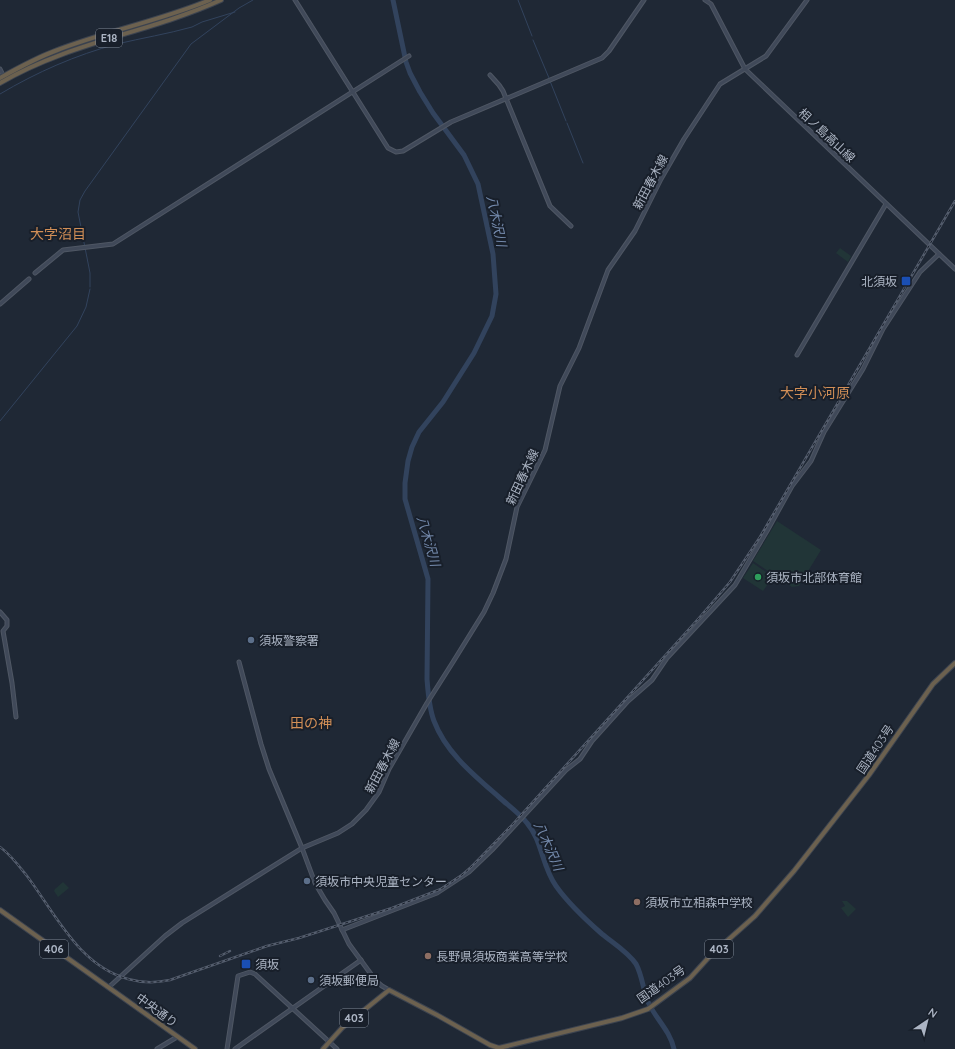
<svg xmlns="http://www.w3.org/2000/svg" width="955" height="1049" viewBox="0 0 955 1049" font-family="Quicksand,'Noto Sans JP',sans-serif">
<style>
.green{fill:#213537}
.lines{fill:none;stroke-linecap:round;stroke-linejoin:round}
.stream{stroke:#32435d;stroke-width:1}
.river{stroke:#32435d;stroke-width:5}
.secondary-casing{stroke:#4f5764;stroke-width:5}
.highway-casing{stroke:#3d4450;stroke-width:6}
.secondary{stroke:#404959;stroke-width:3}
.highway{stroke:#6c614f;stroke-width:4}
.rail-casing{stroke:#545d6d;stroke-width:2.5}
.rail{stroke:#181f2a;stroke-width:1;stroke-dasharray:3;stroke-linecap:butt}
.transit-dot{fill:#1a4fb4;stroke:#181f2a;stroke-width:1.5}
.leisure-dot{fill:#2e9e5b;stroke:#181f2a;stroke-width:1.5}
.service-dot{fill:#5c6f8a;stroke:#181f2a;stroke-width:1.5}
.education-dot{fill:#8d6e63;stroke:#181f2a;stroke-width:1.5}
.labels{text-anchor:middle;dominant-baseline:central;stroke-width:4;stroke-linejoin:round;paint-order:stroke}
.shield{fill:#181f2a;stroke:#7f8795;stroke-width:1}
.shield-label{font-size:11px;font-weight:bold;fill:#abb4c3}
.street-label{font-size:12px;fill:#abb4c3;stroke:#181f2a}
.poi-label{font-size:12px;fill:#abb4c3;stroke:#181f2a;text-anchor:start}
.water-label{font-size:13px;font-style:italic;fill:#748aac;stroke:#181f2a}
.quarter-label{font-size:14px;fill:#d28f57;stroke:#181f2a}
</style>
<rect width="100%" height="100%" fill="#1f2835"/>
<g class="green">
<path d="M840,248L851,256L848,262L836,253Z"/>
<path d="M777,521L821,550L799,586L792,587L753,561Z"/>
<path d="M753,563L773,577L763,591L743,578Z"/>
<path d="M63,882L69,888L58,897L54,891L55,889Z"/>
<path d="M842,901H847L856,909L848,917L841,908L845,906Z"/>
</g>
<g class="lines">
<g class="stream">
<path d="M518,0L532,36"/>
<path d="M533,40L549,78"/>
<path d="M550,81L566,121"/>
<path d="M0,94C37,72 76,55 117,44C142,38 167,34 192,27L202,22L235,12"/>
<path d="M567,123L583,163"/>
<path d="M90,287V273L78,212L80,200L85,191L191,44L239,8L253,0"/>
<path d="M0,421L77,326L86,307L90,289"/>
</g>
<path class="river" d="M393,0L406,62L410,73L420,92L433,113L464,155L478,184L493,254L496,294L492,316L474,353L443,402L419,432L412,447L408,461L405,483V499L428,579L427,679C428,692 429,708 434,721C446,753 475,776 500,798C509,806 520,814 527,823C542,840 542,867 556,886C568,903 586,920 602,934C613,943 628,952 636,964C643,977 643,992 649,1004C657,1020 670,1031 674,1049"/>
<g class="secondary-casing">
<g id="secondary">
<path d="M295,0L388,148L396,152L403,151L451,122L602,58L609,51L644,0"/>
<path d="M705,0L711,4L745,69L955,269"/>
<path d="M0,69L2,73"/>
<path d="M490,75L499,85L503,91L550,206L571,226"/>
<path d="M35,273L63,250L113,244L409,56"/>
<path d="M0,304L29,279"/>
<path d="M797,355L886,204"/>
<path d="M0,612L7,620V626L3,631L12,683L16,717"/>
<path d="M342,930L437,893L469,872L492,850L566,770L580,759L592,741L628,701L652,680L667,658L735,585L767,531L792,486L811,461L824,432L863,369L883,329L920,272L939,254"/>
<path d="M109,987L165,936L182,923L302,848L269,769L261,744L239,662"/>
<path d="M389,990L382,986L376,981L349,944L334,913L325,900L315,883L302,848L338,833L352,824L366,810L379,792L389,769L427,703L453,662L484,612L493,593L506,559L517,507L545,450L560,386L579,348L608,270L635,231L661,179L684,139L720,84L766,56L807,0"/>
<path d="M157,1049L177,1037"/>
<path d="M227,1049L238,976L250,972L255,974L337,1049"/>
<path d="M235,1049L361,960"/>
</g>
</g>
<g class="highway-casing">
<g id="highway">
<path d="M0,78C18,68 36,58 55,51C106,31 160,21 210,0"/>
<path d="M0,83C70,42 148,33 221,0"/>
<path d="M0,910L195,1049"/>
<path d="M323,1049L342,1028L389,990L437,1015L490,1045L499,1048L622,1018L648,1009L690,978L710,956L755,916L794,871L869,775L933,684L955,663"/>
</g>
</g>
<use href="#secondary" class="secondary"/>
<use href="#highway" class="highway"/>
<g class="rail-casing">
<g id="rail">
<path d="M0,847C11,855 19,866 27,876C55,913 79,966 128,979C142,983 156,983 170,980L267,946L299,938L392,908L441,889L462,875L470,868L512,825L699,618L730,582L760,537L955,201"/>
<path d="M220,956L230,951"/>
</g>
</g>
<use href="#rail" class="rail"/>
</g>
<g class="transit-dot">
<rect x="901" y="276" width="10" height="10" rx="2"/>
<rect x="241" y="959" width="10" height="10" rx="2"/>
</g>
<circle class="leisure-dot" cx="758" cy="577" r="4"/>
<g class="service-dot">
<circle cx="251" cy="640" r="4"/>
<circle cx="307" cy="881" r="4"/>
<circle cx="311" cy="980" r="4"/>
</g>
<g class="education-dot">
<circle cx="637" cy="902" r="4"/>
<circle cx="428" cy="956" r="4"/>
</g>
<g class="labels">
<g class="shield">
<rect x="96" y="29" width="26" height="18" rx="3"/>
<rect x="40" y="940" width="28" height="18" rx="3"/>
<rect x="705" y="940" width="28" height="18" rx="3"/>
<rect x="340" y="1009" width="28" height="18" rx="3"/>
</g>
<g class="shield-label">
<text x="109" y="38">E18</text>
<text x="54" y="949">406</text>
<text x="719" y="949">403</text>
<text x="354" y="1018">403</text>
</g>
<g class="street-label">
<text transform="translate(827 135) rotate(43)">相ノ島高山線</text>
<text transform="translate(650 182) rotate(-62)">新田春木線</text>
<text transform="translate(522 477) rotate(-65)">新田春木線</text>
<text transform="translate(875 749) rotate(-56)">国道403号</text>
<text transform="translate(382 766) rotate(-62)">新田春木線</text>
<text transform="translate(661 984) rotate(-35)">国道403号</text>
<text transform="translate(157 1010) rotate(36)">中央通り</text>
</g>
<g class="poi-label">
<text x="897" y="281" text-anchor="end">北須坂</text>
<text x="766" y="577">須坂市北部体育館</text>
<text x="259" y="640">須坂警察署</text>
<text x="315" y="881">須坂市中央児童センター</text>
<text x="645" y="902">須坂市立相森中学校</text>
<text x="436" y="956">長野県須坂商業高等学校</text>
<text x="255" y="964">須坂</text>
<text x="319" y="980">須坂郵便局</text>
</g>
<g class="water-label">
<text transform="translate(497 221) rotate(78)">八木沢川</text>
<text transform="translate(429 541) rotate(74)">八木沢川</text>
<text transform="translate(549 846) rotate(66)">八木沢川</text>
</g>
<g class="quarter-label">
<text x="58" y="234">大字沼目</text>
<text x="815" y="393">大字小河原</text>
<text x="311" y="723">田の神</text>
</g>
</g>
<g transform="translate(927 1021) rotate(35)" stroke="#181f2a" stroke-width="3" paint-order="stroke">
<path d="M0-3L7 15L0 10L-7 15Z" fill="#abb4c3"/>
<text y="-6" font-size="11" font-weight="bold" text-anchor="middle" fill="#abb4c3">N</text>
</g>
</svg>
